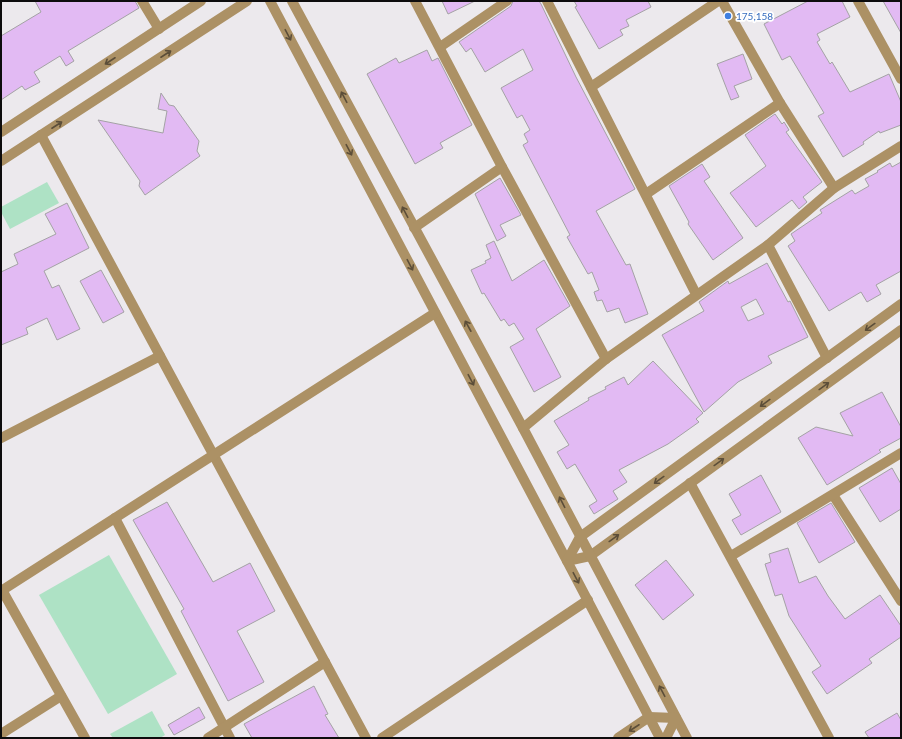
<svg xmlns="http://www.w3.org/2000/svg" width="902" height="739" viewBox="0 0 902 739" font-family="Lato,sans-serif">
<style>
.green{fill:#aee2c5}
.building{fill:#e2baf3;stroke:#a4a2a5;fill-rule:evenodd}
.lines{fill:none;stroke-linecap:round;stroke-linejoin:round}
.minor{stroke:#ac9165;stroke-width:10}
.oneway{stroke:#5c4e39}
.shop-dot{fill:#3f7fe0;stroke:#fff;stroke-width:1.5}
.labels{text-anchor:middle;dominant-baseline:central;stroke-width:3.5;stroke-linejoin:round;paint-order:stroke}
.shop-label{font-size:10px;fill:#366cbe;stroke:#fff;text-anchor:start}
</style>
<rect width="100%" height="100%" fill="#ece9ed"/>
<g class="green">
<path d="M47,182L59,203L10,229L1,212V207Z"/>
<path d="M109,555L177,674L108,714L39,595Z"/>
<path d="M152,711L165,735L160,738H113L110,734Z"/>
</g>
<g class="building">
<path d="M35,1H135L139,8L68,51L74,61L66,66L60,56L34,72L40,82L25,90L22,86L1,100V36L41,12Z"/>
<path d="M442,1H475L448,14Z"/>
<path d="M513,1H539L541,4L576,77L635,189L596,211L626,265L630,264L648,314L625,323L619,308L607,312L602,300L597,301L594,292L599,290L592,272L588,274L567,237L570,235L523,145L528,142L524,134L530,130L522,115L517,118L501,88L533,70L523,49L485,72L471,48L466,52L459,42L511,6Z"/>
<path d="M574,1H648L651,7L626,20L629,26L620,30L623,35L599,49L575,7L577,6Z"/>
<path d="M808,1H842L850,17L817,34L820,40L817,42L830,64L832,62L850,92L889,74L901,102V125L880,133L879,131L863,142L864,144L843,157L818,116L824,113L790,56L782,60L764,24Z"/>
<path d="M883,1H901V33Z"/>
<path d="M427,50L432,61L438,58L472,125L440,143L443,148L415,164L367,74L396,58L399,63Z"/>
<path d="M743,54L752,79L734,86L739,97L731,100L717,64Z"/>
<path d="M161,93L169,105L174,106L199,141L197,151L200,156L145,195L139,186L140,181L98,120L163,133L167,111L158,109Z"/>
<path d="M775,114L782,124L784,122L789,130L786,132L822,182L803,197L807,202L799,209L792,200L756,227L730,193L766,166L745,135Z"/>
<path d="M901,162V271L876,285L881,294L867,302L861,292L829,311L788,246L795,241L791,234L822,213L820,210L852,190L855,194L869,186L865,179L878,172L877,171L890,163L892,167Z"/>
<path d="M702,164L710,177L704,181L743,238L713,260L688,224L689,222L669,186Z"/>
<path d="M500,178L521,215L500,225L506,236L497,241L475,194Z"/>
<path d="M67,203L89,248L44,271L52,288L59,285L80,329L57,340L47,318L26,328L28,334L1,345V272L18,264L14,254L56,234L45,214Z"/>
<path d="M494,241L512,281L544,260L570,306L536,329L561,377L534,392L510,347L524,339L514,323L509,326L504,319L501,321L484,293L482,294L471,270L486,263L485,261L491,258L486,245Z"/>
<path d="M767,263L788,302L790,301L808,337L768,356L772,363L738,382L704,412L662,335L704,311L699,302L728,281L729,284ZM756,299L764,314L748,321L741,307Z"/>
<path d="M101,270L124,312L103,323L80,281Z"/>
<path d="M653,361L703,413L696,419L699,422L668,444L619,470L627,482L613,491L618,499L594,514L589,506L597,501L575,464L567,469L557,452L569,445L554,421L589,400L588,398L606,389L605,387L624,377L628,385Z"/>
<path d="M882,392L901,427V438L879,450L881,452L827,485L798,438L816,427L853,436L840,413Z"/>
<path d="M892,468L901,484V509L880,522L859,488Z"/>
<path d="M761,475L781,512L741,535L732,520L741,515L729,494Z"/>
<path d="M167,502L213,582L250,563L275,611L237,631L264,682L228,701L181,611L184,609L133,520Z"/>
<path d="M831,503L855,542L819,563L797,523Z"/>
<path d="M788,548L799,583L816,576L828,596L845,619L880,595L901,626V637L869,659L872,663L827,694L812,672L821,666L789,616L782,594L775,596L765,564L771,562L769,554Z"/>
<path d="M666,560L694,595L663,620L635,585Z"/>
<path d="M314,686L328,714L325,715L339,738H252L244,724Z"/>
<path d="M199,707L205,718L174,735L168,725Z"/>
<path d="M897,713L901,720V738H869L865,732Z"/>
</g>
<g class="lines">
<g class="minor">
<path d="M142,1L159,29"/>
<path d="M270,1L567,561L590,556L901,330"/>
<path d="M292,1L523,428L687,738"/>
<path d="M415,1L502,167L606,359"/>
<path d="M547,1L696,294"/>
<path d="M722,1L780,103L834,188"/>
<path d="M858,1L901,79"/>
<path d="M440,47L507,1"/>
<path d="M591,87L718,1"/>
<path d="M1,132L201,1"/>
<path d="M41,135L366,738"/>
<path d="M1,161L247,1"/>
<path d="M646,194L780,103"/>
<path d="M414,228L502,167"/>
<path d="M768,245L827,358"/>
<path d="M523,428L606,359L768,245L834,188L901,146"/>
<path d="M1,438L160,356"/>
<path d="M690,483L829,738"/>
<path d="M833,495L901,601"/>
<path d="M115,518L230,738"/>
<path d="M731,556L901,453"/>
<path d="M2,590L85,738"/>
<path d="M1,591L435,313"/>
<path d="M1,734L61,696"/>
<path d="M208,738L325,662"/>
<path d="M382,738L588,600"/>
<path d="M618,738L649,717L676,718L666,738"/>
<path d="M660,738L567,561L580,537L901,304"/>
</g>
</g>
<defs><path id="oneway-shaft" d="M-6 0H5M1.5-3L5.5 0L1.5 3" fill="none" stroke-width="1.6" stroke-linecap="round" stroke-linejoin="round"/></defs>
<g class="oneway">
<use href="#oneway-shaft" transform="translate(288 35) rotate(62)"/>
<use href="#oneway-shaft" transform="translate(166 54) rotate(-33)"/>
<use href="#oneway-shaft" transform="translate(110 61) rotate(147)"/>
<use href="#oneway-shaft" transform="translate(344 97) rotate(-118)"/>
<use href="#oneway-shaft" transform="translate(57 125) rotate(-33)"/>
<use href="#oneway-shaft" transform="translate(349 150) rotate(62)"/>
<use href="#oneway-shaft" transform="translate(405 212) rotate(-118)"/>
<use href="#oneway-shaft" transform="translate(410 265) rotate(62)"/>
<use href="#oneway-shaft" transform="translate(468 326) rotate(-119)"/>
<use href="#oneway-shaft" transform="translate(870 327) rotate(144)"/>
<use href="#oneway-shaft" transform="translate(471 380) rotate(62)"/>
<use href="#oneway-shaft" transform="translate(824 386) rotate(-36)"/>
<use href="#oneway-shaft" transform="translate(765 403) rotate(144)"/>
<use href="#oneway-shaft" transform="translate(719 462) rotate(-36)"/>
<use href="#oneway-shaft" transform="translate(659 480) rotate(144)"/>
<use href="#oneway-shaft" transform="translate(562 502) rotate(-117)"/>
<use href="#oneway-shaft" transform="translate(614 538) rotate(-36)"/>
<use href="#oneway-shaft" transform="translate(576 578) rotate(62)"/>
<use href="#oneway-shaft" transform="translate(662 691) rotate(-118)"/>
<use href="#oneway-shaft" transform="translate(634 728) rotate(147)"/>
</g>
<circle class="shop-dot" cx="728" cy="16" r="4"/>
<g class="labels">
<g class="shop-label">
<text x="736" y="16">175,158</text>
</g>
</g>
<rect width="902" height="739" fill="none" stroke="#0d0c0d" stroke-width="4"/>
</svg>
